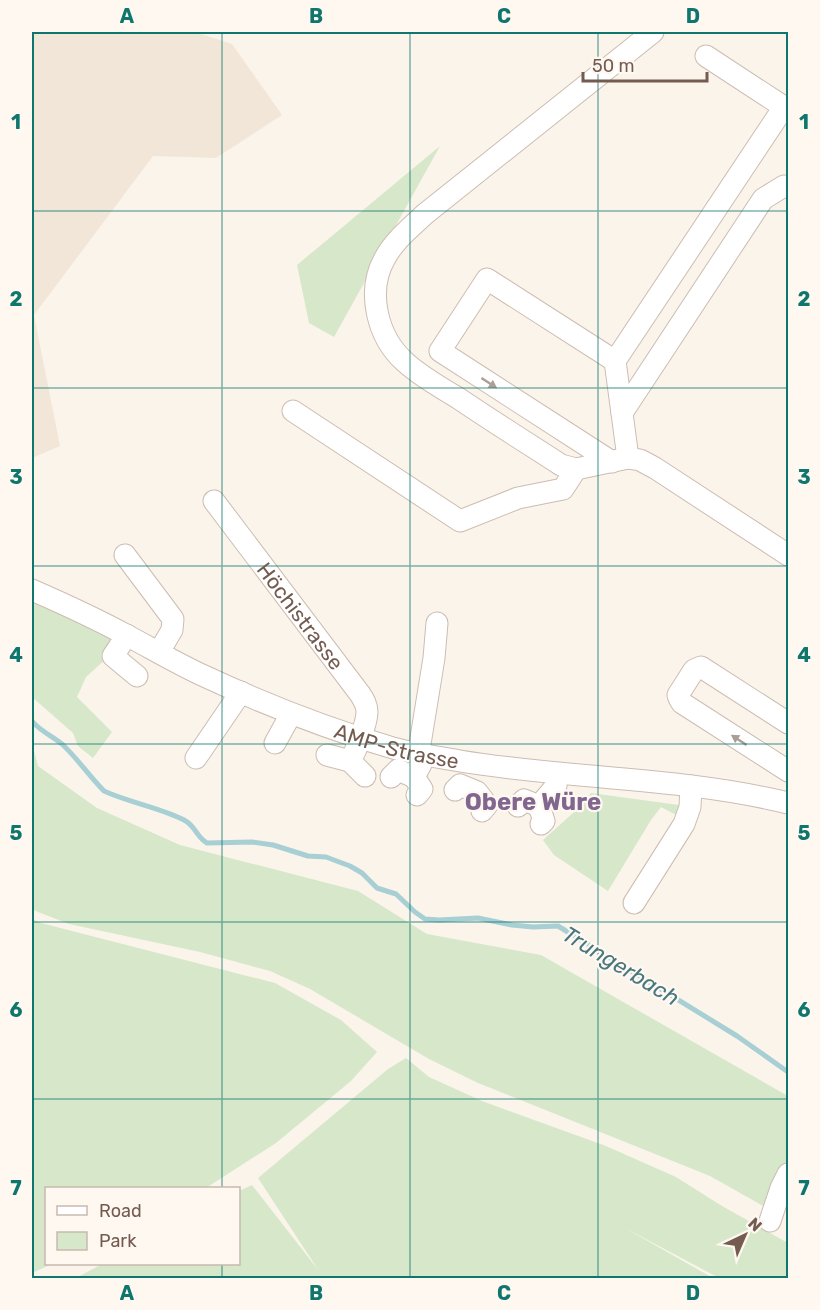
<svg xmlns="http://www.w3.org/2000/svg" width="820" height="1310" viewBox="0 0 820 1310" font-family="Rubik,sans-serif">
<style>
.residential{fill:#f2e6d9}
.green{fill:#d7e8ca}
.lines{fill:none;stroke-linecap:round;stroke-linejoin:round}
.stream{stroke:#a7cfd4;stroke-width:5}
.minor-casing{stroke:#cdbcb1;stroke-width:23}
.minor{stroke:#fff;stroke-width:21}
.oneway{fill:#ac9d95}
.grid{fill:none;stroke:#0f766e;stroke-width:1.5;stroke-opacity:0.55}
.labels{text-anchor:middle;dominant-baseline:central;stroke-width:4.5;stroke-linejoin:round;paint-order:stroke}
.street-label{font-size:21px;fill:#745b4f;stroke:#fef8f1}
.water-label{font-size:22px;font-style:italic;fill:#47777f;stroke:#fef8f1}
.quarter-label{font-size:24px;font-weight:bold;fill:#81678f;stroke:#fef8f1}
.neatline{fill:none;stroke:#0f766e;stroke-width:2}
.grid-label{font-size:20px;text-anchor:middle;font-weight:bold;fill:#0f766e}
</style>
<rect width="100%" height="100%" fill="#fbf4eb"/>
<path class="residential" d="M32,32H195L232,44L282,115L216,158L153,156L34,315L60,446L32,458Z"/>
<g class="green">
<path d="M440,146L334,337L309,323L297,265Z"/>
<path d="M32,599L115,640L109,656L86,677L77,697L112,732L93,758L78,746L73,733L32,697Z"/>
<path d="M32,743L38,766L97,808L180,845L358,891L427,934L541,955L788,1096V1167L772,1211L710,1176L478,1083L429,1059L310,989L270,971L200,952L69,924L38,912L32,909Z"/>
<path d="M591,793L679,805L678,816L661,807L651,820L608,891L554,855L543,840L573,813Z"/>
<path d="M32,919L41,923L275,983L341,1020L377,1052L351,1081L276,1143L206,1188H46V1264H52L32,1273Z"/>
<path d="M406,1058L429,1077L482,1101L606,1146L676,1177L722,1206L788,1243V1278H719L625,1228L713,1278H76L102,1264H238L239,1191L252,1185L319,1271L258,1178L388,1069Z"/>
</g>
<g class="lines">
<path class="stream" d="M32,721C40,731 52,736 62,744C78,759 89,776 104,791C130,803 159,807 184,820C196,826 196,837 207,843L252,842L273,845L308,856L326,857L350,866L362,873L377,888L396,894L415,912L425,919L439,920L478,918L512,925L533,927L558,926L737,1036L788,1072"/>
<g class="minor-casing">
<g id="minor">
<path d="M653,32L425,214C411,227 394,241 385,258C366,291 377,337 405,362C419,375 441,388 458,398C492,421 527,443 561,465L576,469L628,458L640,460L655,468L788,555"/>
<path d="M706,56L784,107"/>
<path d="M293,411L460,521L518,498L563,489L576,469"/>
<path d="M622,413L763,199L784,186L788,187"/>
<path d="M628,458L615,361L784,107L788,110"/>
<path d="M612,462L440,351L487,279L615,361"/>
<path id="s1" d="M214,501L360,694C364,700 367,705 367,712C367,723 356,751 350,761L327,755"/>
<path d="M125,555L173,619L172,630L159,652"/>
<path id="s2" d="M32,590C64,604 95,618 126,635C151,648 176,663 202,675C264,704 328,729 393,748C415,754 438,757 460,761C569,779 681,777 788,803"/>
<path d="M127,635L113,656L137,676"/>
<path d="M788,723L701,667L694,670L678,695L679,698L682,703L788,771"/>
<path d="M275,743L291,714"/>
<path d="M196,758L241,692"/>
<path d="M350,761L365,776"/>
<path d="M391,777L398,770L414,777L422,789L417,795"/>
<path d="M414,777L421,764L420,744L434,658L437,623"/>
<path d="M455,790L460,785L477,792L487,805L482,811"/>
<path d="M518,806L524,800L539,806L544,821L541,824"/>
<path d="M539,806L556,786L557,774"/>
<path d="M634,903L684,824L690,807L691,786"/>
<path d="M770,1221L781,1188L788,1174"/>
</g>
</g>
<use href="#minor" class="minor"/>
</g>
<defs><path id="oneway-solid" d="M-6-.8H1V-3.2L6.5 0L1 3.2V.8H-6Z" transform="scale(1.5)"/></defs>
<g class="oneway">
<use href="#oneway-solid" transform="translate(489 383) rotate(33)"/>
<use href="#oneway-solid" transform="translate(739 740) rotate(-147)"/>
</g>
<path class="grid" d="M222,32V1188M410,32V1278M598,32V1278M32,211H788M32,388H788M32,566H788M32,744H788M32,922H788M32,1099H788M222,1264V1278"/>
<g class="labels">
<g class="street-label">
<text stroke="none"><textPath href="#s1" startOffset="144">Höchistrasse</textPath></text>
<text stroke="none"><textPath href="#s2" startOffset="398">AMP-Strasse</textPath></text>
</g>
<g class="water-label">
<text transform="translate(621 966) rotate(31)">Trungerbach</text>
</g>
<g class="quarter-label">
<text x="533" y="802">Obere Würe</text>
</g>
</g>
<rect width="820" height="1310" fill="none" stroke="#fef8f1" stroke-width="66"/>
<rect x="45" y="1187" width="195" height="78" fill="#fef8f1" stroke="#c7b9b0" stroke-width="1.5"/>
<rect x="57" y="1206" width="30" height="9" fill="#ffffff" stroke="#c7b9b0" stroke-width="1.5"/>
<text x="99" y="1217" font-size="18" fill="#745b4f">Road</text>
<rect x="57" y="1232" width="30" height="18" fill="#d7e8ca" stroke="#c7b9b0" stroke-width="1.5"/>
<text x="99" y="1247" font-size="18" fill="#745b4f">Park</text>
<g transform="translate(745 1235) rotate(44)" stroke="#fef8f1" stroke-width="4.5" paint-order="stroke">
<path d="M0-4.5L10 22L0 15L-10 22Z" fill="#745b4f"/>
<text y="-9" font-size="16" font-weight="bold" text-anchor="middle" fill="#745b4f">N</text>
</g>
<path d="M583 72v9h124v-9" fill="none" stroke="#745b4f" stroke-width="3"/>
<text x="592" y="72" font-size="18" fill="#745b4f" stroke="#fef8f1" stroke-width="4.5" paint-order="stroke">50 m</text>
<rect x="33" y="33" width="754" height="1244" class="neatline"/>
<g class="grid-label">
<text x="127" y="23">A</text>
<text x="316" y="23">B</text>
<text x="504" y="23">C</text>
<text x="693" y="23">D</text>
<text x="16" y="129">1</text>
<text x="804" y="129">1</text>
<text x="16" y="306">2</text>
<text x="804" y="306">2</text>
<text x="16" y="484">3</text>
<text x="804" y="484">3</text>
<text x="16" y="662">4</text>
<text x="804" y="662">4</text>
<text x="16" y="840">5</text>
<text x="804" y="840">5</text>
<text x="16" y="1017">6</text>
<text x="804" y="1017">6</text>
<text x="16" y="1195">7</text>
<text x="804" y="1195">7</text>
<text x="127" y="1300">A</text>
<text x="316" y="1300">B</text>
<text x="504" y="1300">C</text>
<text x="693" y="1300">D</text>
</g>
</svg>
